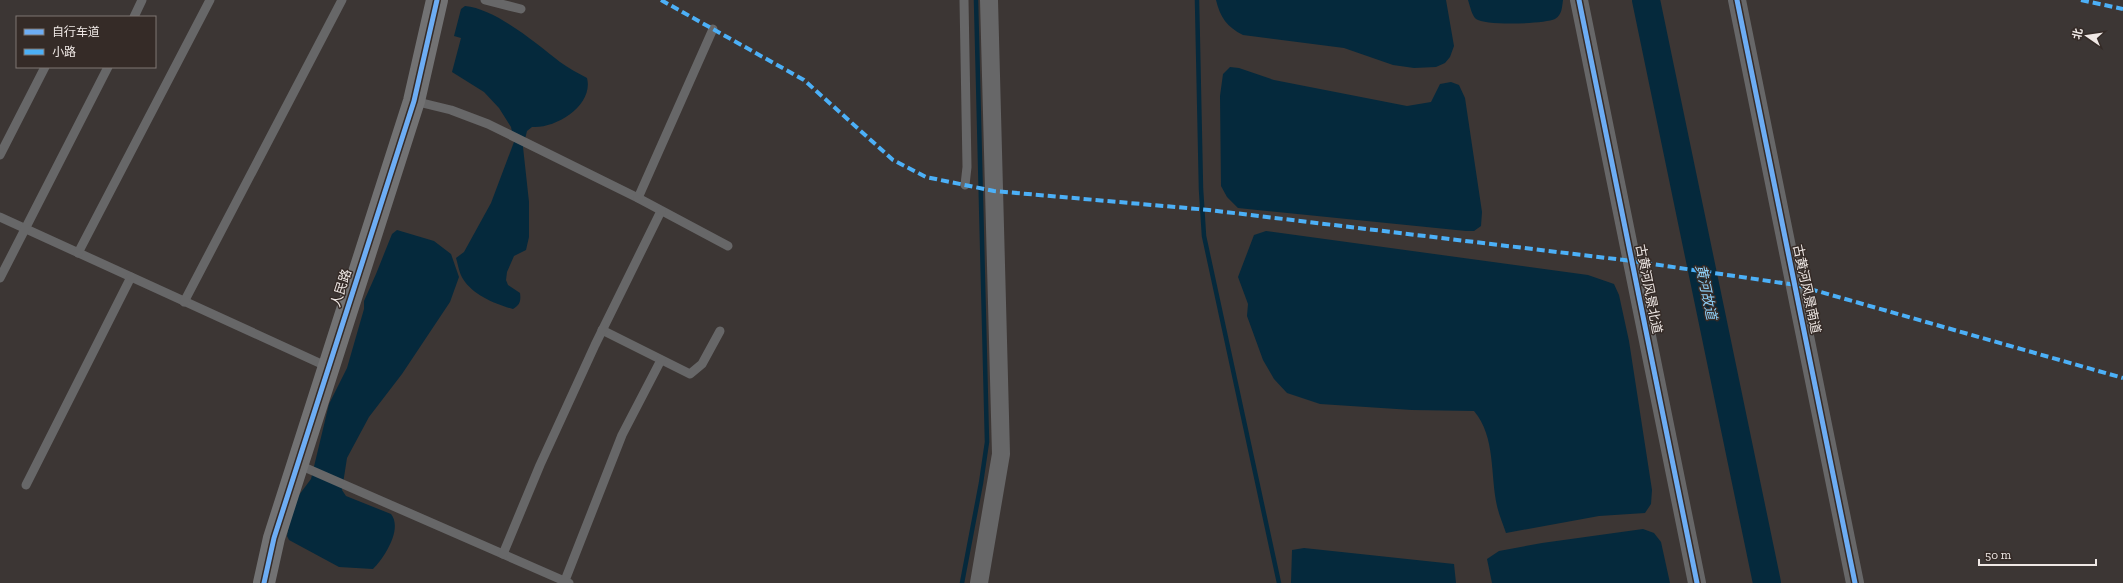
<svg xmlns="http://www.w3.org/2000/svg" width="2123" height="583" viewBox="0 0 2123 583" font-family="'Zilla Slab','Noto Sans SC',serif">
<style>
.water{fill:#05293c}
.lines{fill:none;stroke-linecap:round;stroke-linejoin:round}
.stream{stroke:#05293c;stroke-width:4.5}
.river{stroke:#05293c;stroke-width:28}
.lane{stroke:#676768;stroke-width:9}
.street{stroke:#676768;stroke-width:18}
.secondary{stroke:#727273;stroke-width:22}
.quiet{stroke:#4cb0f7;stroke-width:4;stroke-dasharray:8 4;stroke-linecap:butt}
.cycleway-casing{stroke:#352b27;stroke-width:8}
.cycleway{stroke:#6dadf4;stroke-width:5}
.labels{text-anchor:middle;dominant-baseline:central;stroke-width:3;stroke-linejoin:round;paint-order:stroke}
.street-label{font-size:13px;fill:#efe8e5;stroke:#352b27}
.water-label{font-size:14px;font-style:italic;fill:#8fd1f9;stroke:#352b27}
</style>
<rect width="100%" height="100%" fill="#3c3634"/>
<g class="water">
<path d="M1216,0H1446L1454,46L1450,57L1445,63L1436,67L1414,68L1393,65L1344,48L1243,35C1227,27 1220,17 1216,0Z"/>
<path d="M1468,0H1563C1562,7 1562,15 1555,19C1544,24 1485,26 1476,19C1472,16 1470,6 1468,0Z"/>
<path d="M465,6C496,9 536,43 560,62C568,68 578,73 587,78C594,105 556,129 532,127L527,131L523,147L529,202V237L526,250L514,256L507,272L506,280L508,285L520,293C521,301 520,305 513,309C495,304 473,295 463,279C459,273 458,264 456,258L464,252L491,203L514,142L511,127L499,108L484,92L452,72L461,38L454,36L461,9Z"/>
<path d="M1230,67L1239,68L1274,80L1407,106L1431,102L1440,84L1451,82L1459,85L1465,98L1482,212L1481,226L1474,231H1466L1238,208L1227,197L1221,186L1220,96L1223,74Z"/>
<path d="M397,230L434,241L451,254L459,277L450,302L402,374L369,417L347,458L342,490L346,496L391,514C403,529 384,558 373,569L339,567L289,540L287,536L293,503L311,479L329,404L347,368L364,309V301L376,274L392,234Z"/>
<path d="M1266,231L1588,275L1614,284L1619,295L1629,341L1652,490L1651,504L1645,513L1599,516L1506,533C1503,524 1499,515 1497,506C1490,475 1496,437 1474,411L1412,410L1320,404L1287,393L1274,379L1263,360L1247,316L1248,304L1238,277L1254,235Z"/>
<path d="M1643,529L1654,533L1661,542L1670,583H1492L1487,559L1499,551L1542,543Z"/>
<path d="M1304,548L1454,564L1456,583H1291L1292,550Z"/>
</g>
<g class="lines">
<g class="stream">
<path d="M1197,0L1201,189L1204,236L1279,583"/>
<path d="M962,583L981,483L987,442L976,0"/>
</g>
<path class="river" d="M1646,0L1767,583"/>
<g class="lane">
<path d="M485,0L521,9"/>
<path d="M964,0L967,167L965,185"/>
<path d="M134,17L142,0"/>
<path d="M414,101L451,110L488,124L638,198L728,246"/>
<path d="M0,155L45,67"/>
<path d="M638,198L713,29"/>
<path d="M0,217L328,367"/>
<path d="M78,253L210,0"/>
<path d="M0,278L108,67"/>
<path d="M184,302L342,0"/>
<path d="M602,330L690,374L702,364L720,331"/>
<path d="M297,464L569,583"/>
<path d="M26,485L131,277"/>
<path d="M503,554L540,465L595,345L661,211"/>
<path d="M564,583L622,435L661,360"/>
</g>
<g class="street">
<path d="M1579,0L1697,583"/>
<path d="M1737,0L1855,583"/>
<path d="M979,583L1001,454L989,0"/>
</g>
<path class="secondary" d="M264,583L274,538L414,101L437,0"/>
<g class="quiet">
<path d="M661,0L804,80L893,160L926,177L994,191L1209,210L1632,261L1796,285L2123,378"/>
<path d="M2081,0L2123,9"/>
</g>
<g class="cycleway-casing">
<g id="cycleway">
<path d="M1579,0L1697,583"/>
<path d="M1737,0L1855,583"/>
<path d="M264,583L274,538L414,101L437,0"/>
</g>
</g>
<use href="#cycleway" class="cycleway"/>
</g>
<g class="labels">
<g class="street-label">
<text transform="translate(341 288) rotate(-72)">人民路</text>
<text transform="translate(1649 289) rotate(79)">古黄河风景北道</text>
<text transform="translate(1807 289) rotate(78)">古黄河风景南道</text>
</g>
<g class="water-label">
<text transform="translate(1706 292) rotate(78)">黄河故道</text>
</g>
</g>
<rect x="16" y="16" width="140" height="52" fill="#352b27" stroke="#7f7773"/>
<rect x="24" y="29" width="20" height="6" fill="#6dadf4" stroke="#7f7773"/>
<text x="52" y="36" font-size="12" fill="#efe8e5">自行车道</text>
<rect x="24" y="49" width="20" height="6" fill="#4cb0f7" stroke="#7f7773"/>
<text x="52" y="56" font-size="12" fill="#efe8e5">小路</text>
<g transform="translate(2087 36) rotate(283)" stroke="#352b27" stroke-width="3" paint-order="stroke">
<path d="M0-3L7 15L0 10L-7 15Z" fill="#efe8e5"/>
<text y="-6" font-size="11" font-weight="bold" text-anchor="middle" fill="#efe8e5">北</text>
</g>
<path d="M1979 559v6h117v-6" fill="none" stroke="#efe8e5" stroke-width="2"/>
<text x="1985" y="559" font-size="12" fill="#efe8e5" stroke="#352b27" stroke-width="3" paint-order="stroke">50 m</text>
</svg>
